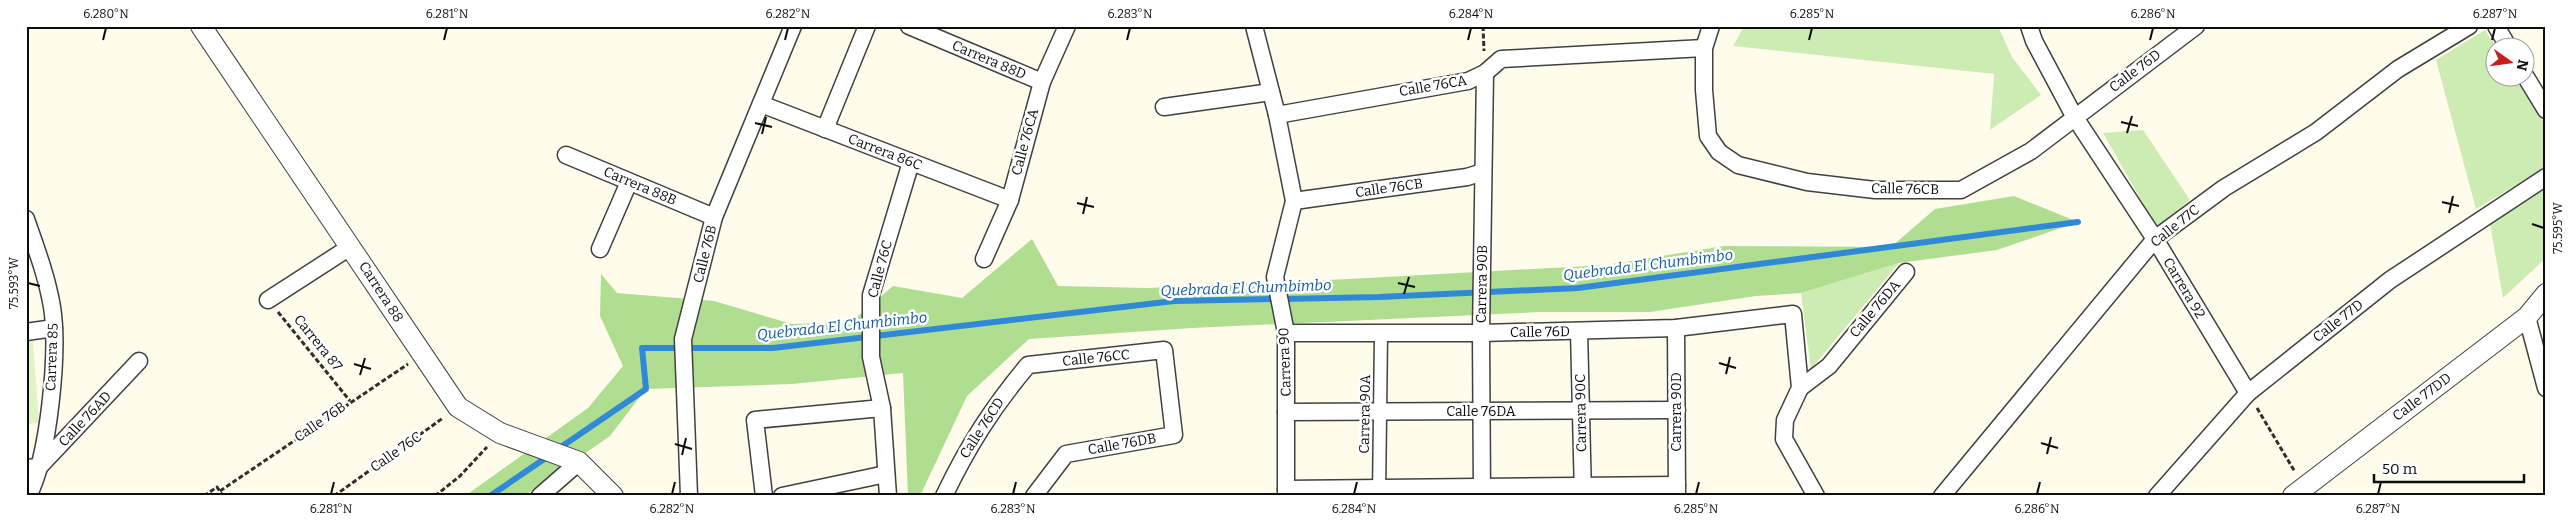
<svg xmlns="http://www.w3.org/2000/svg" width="2572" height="522" viewBox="0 0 2572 522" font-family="Bitter,serif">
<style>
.green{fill:#cdecb3}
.forest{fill:#afde91}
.pitch{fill:#e0f3c6}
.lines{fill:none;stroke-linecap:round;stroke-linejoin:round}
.stream{stroke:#2f89d6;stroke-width:6}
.pedestrian-casing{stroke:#404040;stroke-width:15}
.minor-casing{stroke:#404040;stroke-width:19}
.tertiary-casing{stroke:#404040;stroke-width:22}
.path{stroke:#2f2f2f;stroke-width:3;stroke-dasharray:5 2.5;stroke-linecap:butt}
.pedestrian{stroke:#fff;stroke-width:12}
.minor{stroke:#fff;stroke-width:16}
.tertiary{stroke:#fff;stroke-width:20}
.ticks{fill:none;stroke:#0d0d0d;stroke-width:2}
.labels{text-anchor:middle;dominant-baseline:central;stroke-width:5;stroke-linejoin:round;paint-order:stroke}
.street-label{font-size:14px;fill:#0d0d0d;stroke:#fff}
.water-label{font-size:15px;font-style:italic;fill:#0e5ba7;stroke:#fff}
.neatline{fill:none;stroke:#0d0d0d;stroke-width:2}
.ticks-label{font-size:12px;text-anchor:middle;fill:#0d0d0d}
</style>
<rect width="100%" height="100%" fill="#fffcec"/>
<g class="green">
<path d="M1744,26H1998L2012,57L2041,95L1990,130L1994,74L1733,46Z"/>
<path d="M2485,30L2496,47L2494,78H2515L2546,125V167L2476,209L2436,60Z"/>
<path d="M2143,130L2190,200L2157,228L2103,133Z"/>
<path d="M2546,183V258L2503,298L2490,224Z"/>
<path d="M1899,263L1811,369L1801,293Z"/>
</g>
<path class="forest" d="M2014,196L2078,222L1997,250L1899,263L1801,293L1756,296L1650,312H1540L1192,328L1029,339L967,396L920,496H908L903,373L792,384L646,389L610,436L524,496H465L588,408L623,366L600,316L601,274L617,293L714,301L792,324L851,322L893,286L962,298L1032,239L1058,286L1147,288L1349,279L1606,265L1724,246L1891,247L1935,209Z"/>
<path class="pitch" d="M26,341H33L39,423L26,424Z"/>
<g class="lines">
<g class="stream">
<path d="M558,449L646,389L642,348H773L1174,301L1379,297L1578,288L2078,222"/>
<path d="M490,496L550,455"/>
</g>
<g class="pedestrian-casing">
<path id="pedestrian" d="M1379,496L1381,333"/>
</g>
<g class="minor-casing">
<g id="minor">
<path d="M909,26L1042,82"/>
<path d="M1254,26L1277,115L1294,201L1275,277L1286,333V496"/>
<path d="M1711,26L1704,48V90L1708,136L1719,152L1738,165L1807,182L1875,190H1961L2031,151L2196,26"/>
<path d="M2029,26L2034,41L2074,116L2155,239L2248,393"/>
<path d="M2496,26L2509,48"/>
<path d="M2524,74L2546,110"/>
<path d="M761,104L1010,200"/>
<path d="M1164,107L1271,92"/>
<path d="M1277,115L1468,81L1485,73L1501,59L1704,48"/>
<path d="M825,129L867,26"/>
<path d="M566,155L714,217"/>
<path d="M1294,201L1467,177L1483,172"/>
<path d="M26,219C36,248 47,277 52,307C59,351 49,457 28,496"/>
<path d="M600,249L629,182"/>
<path d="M984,259L1010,200L1042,82L1067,26"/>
<path d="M268,300L350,247"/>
<path d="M2527,317L2546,388"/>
<path d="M1676,328L1677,495"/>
<path d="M1579,331L1583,496"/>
<path d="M26,332L54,328"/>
<path d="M1286,333H1481L1676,328L1793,314L1800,388L1785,420L1784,439L1816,496"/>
<path d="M1800,388L1829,366L1906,272"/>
<path d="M1286,412L1677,410"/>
<path d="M26,468L39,467L139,361"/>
<path d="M1286,489L1677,485"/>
<path d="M540,496L579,462"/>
<path d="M689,496L683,339L714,217L793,26"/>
<path d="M764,496L755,420L882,408"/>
<path d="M782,496L886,474"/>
<path d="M888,496L882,408L871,357V295L911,162"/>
<path d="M944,496C968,446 992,408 1028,365L1164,350L1174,435L1066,454L1034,496"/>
<path d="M1482,496L1481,333L1485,73"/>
<path d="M1942,496L2155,239L2224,188L2316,132L2398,69L2469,26"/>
<path d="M2157,496L2248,393L2390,280L2546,177"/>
</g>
</g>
<g class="tertiary-casing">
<g id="tertiary">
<path d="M201,26L458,407L500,433L579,462L613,496"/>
<path d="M2293,496L2527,317L2546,294"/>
</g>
</g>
<g class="path">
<path d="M1483,26L1484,51"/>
<path d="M278,312L350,401"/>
<path d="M2257,408L2295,472"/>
<path d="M220,491L408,364"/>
<path d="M204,496L217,487L223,496"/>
<path d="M334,496L443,418"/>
<path d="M435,496L460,476L487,447"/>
</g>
<use href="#pedestrian" class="pedestrian"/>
<use href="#minor" class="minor"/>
<use href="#tertiary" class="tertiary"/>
</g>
<path class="ticks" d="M103,40L106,28M444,40L447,28M785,40L788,28M1127,40L1130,28M1468,40L1471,28M1809,40L1812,28M2150,40L2153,28M2492,40L2495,28M2121,122L2138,126M755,123L772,127M2127,133L2132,116M762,134L766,117M2442,202L2459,206M1077,203L1094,207M2449,213L2453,196M1083,214L1087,197M2532,224L2544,228M28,283L40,286M1398,283L1415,287M1404,294L1409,277M1719,363L1736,368M354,364L371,369M1726,374L1730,357M360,375L365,358M2041,443L2058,448M675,444L692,449M2047,454L2051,437M682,455L686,438M331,494L334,482M672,494L675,482M1013,494L1016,482M1354,494L1357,482M1696,494L1699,482M2037,494L2040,482M2378,494L2381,482"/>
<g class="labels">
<g class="street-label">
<text transform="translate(989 60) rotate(23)">Carrera 88D</text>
<text transform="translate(2135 71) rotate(-37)">Calle 76D</text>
<text transform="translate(1433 86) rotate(-10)">Calle 76CA</text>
<text transform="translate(1025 142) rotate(-75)">Calle 76CA</text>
<text transform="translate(885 152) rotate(21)">Carrera 86C</text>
<text transform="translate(640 186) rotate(23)">Carrera 88B</text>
<text transform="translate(1389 188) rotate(-8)">Calle 76CB</text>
<text transform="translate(1905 189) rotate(1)">Calle 76CB</text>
<text transform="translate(2175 226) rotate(-39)">Calle 77C</text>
<text transform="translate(705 254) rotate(-76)">Calle 76B</text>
<text transform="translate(880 269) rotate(-75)">Calle 76C</text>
<text transform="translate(1482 284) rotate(-89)">Carrera 90B</text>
<text transform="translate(2184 288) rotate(59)">Carrera 92</text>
<text transform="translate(381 292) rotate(57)">Carrera 88</text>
<text transform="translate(1875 309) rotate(-50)">Calle 76DA</text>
<text transform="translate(2338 321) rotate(-38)">Calle 77D</text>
<text transform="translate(1540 332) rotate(-1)">Calle 76D</text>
<text transform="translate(318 343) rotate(51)">Carrera 87</text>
<text transform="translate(52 357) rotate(-88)">Carrera 85</text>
<text transform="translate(1096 358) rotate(-6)">Calle 76CC</text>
<text transform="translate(1285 362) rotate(-92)">Carrera 90</text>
<text transform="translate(2422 397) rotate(-37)">Calle 77DD</text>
<text x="1481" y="411">Calle 76DA</text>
<text transform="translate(1676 412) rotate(-90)">Carrera 90D</text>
<text transform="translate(1581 413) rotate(-91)">Carrera 90C</text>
<text transform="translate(1365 414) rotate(-89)">Carrera 90A</text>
<text transform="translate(85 419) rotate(-47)">Calle 76AD</text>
<text transform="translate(320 422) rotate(-35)">Calle 76B</text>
<text transform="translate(982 428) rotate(-57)">Calle 76CD</text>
<text transform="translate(1122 444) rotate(-10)">Calle 76DB</text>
<text transform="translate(396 452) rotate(-35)">Calle 76C</text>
</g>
<g class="water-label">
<text transform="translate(1648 265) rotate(-7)">Quebrada El Chumbimbo</text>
<text transform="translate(1246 288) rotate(-2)">Quebrada El Chumbimbo</text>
<text transform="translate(842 326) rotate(-6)">Quebrada El Chumbimbo</text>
</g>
</g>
<rect width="2572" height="522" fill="none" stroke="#ffffff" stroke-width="55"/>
<g transform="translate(2510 62) rotate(104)"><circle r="24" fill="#ffffff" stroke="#9e9e9e"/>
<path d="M0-4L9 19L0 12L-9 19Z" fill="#c61e1b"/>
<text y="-8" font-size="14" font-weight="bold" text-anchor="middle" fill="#0d0d0d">N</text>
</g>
<path d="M2374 474v8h150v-8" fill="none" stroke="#0d0d0d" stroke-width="2.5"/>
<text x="2382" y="474" font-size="15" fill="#0d0d0d" stroke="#ffffff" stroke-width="4" paint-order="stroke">50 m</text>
<rect x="28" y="28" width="2516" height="466" class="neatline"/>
<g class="ticks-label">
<text x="106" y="18">6.280°N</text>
<text x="447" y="18">6.281°N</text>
<text x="788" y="18">6.282°N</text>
<text x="1130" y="18">6.283°N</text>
<text x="1471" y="18">6.284°N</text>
<text x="1812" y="18">6.285°N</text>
<text x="2153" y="18">6.286°N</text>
<text x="2495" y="18">6.287°N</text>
<text transform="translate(2558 228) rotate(-90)" y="4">75.595°W</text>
<text transform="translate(14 283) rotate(-90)" y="4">75.593°W</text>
<text x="331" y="513">6.281°N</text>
<text x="672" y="513">6.282°N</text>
<text x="1013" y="513">6.283°N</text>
<text x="1354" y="513">6.284°N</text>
<text x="1696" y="513">6.285°N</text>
<text x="2037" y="513">6.286°N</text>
<text x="2378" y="513">6.287°N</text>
</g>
</svg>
